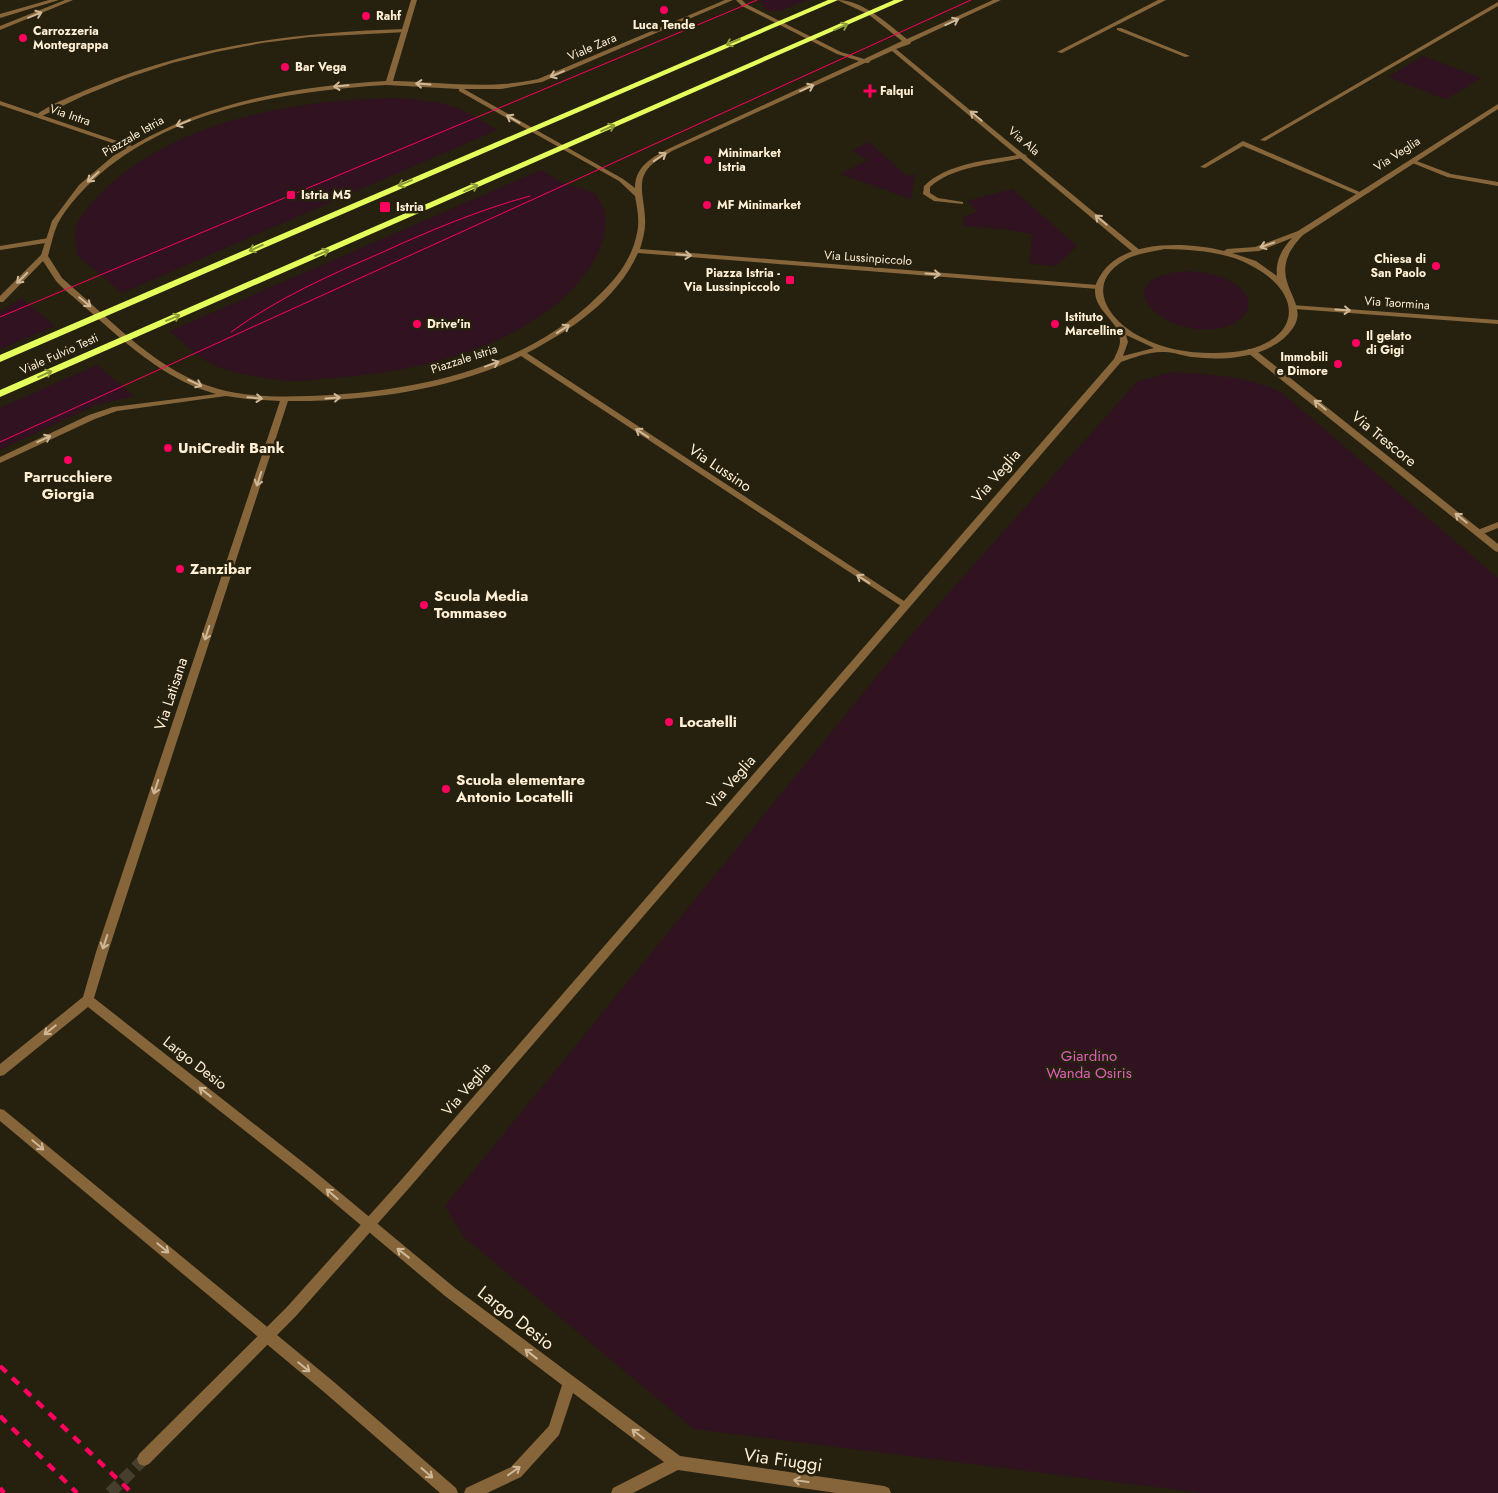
<svg xmlns="http://www.w3.org/2000/svg" width="1498" height="1493" viewBox="0 0 1498 1493" font-family="Jost,sans-serif">
<style>
.green{fill:#301221}
.lines{fill:none;stroke-linecap:round;stroke-linejoin:round}
.tertiary-tunnel{stroke:#473f2d;stroke-width:12;stroke-dasharray:12 6;stroke-linecap:butt}
.service{fill:#86653a;fill-rule:evenodd}
.pedestrian{fill:#86653a;fill-rule:evenodd}
.minor{fill:#86653a;fill-rule:evenodd}
.tertiary{fill:#86653a;fill-rule:evenodd}
.primary{fill:#e5ff5c;fill-rule:evenodd}
.tram{stroke:#ff015e;stroke-width:1}
.rail{stroke:#ff015e;stroke-width:4.5;stroke-dasharray:9 8;stroke-linecap:butt}
.oneway{stroke:#cfb897}
.oneway2{stroke:#8f9b39}
.poi-dot{fill:#ff015e;stroke:#26200f;stroke-width:2}
.labels{text-anchor:middle;dominant-baseline:central;stroke-width:5;stroke-linejoin:round;paint-order:stroke}
.far-poi-label{font-size:12px;font-weight:bold;fill:#fff0d5;stroke:#26200f;text-anchor:start}
.far-street-label{font-size:12px;fill:#fff0d5;stroke:#26200f}
.street-label{font-size:15px;fill:#fff0d5;stroke:#26200f}
.poi-label{font-size:15px;font-weight:bold;fill:#fff0d5;stroke:#26200f;text-anchor:start}
.park-label{font-size:15px;fill:#e05fbc;stroke:#26200f}
.near-street-label{font-size:18px;fill:#fff0d5;stroke:#26200f}
</style>
<rect width="100%" height="100%" fill="#26200f"/>
<g class="green">
<path d="M759,0H806L780,11H767Z"/>
<path d="M1423,56L1481,78L1446,99L1388,77Z"/>
<path d="M401,98L442,103L460,109L497,130L122,293L77,255C77,247 74,236 76,228C78,217 97,197 105,189C182,118 300,99 401,98Z"/>
<path d="M869,142L907,176L915,174L911,199L840,174L868,160L852,151Z"/>
<path d="M541,170L563,183L595,193C598,199 604,207 605,213C608,233 599,254 588,270C535,345 417,373 331,378C318,379 303,382 289,381C267,379 228,373 208,362C195,355 182,341 170,331Z"/>
<path d="M1012,189L1077,246L1056,266L1030,264L1032,234L1004,229L963,226L964,217L977,211L967,201Z"/>
<path d="M1188,271C1204,272 1218,275 1232,282C1262,300 1247,322 1220,328C1164,340 1099,277 1188,271Z"/>
<path d="M21,298L55,326L0,349V312Z"/>
<path d="M97,365L134,396L96,405L0,450V408Z"/>
<path d="M1171,372C1210,375 1247,375 1282,393L1498,578V1493H1203L694,1429L464,1237L445,1206L905,642L1137,382Z"/>
</g>
<g class="lines">
<path class="tertiary-tunnel" d="M110,1493L144,1459"/>
<g class="service">
<path d="M1158,0H1166L1062,53L1057,52Z"/>
<path d="M1498,2V6L1265,141L1260,140Z"/>
<path d="M405,29L408,31L407,32L310,37L262,43L216,52L172,63L127,78L83,96L40,117L35,116C49,104 79,93 96,86C197,45 297,32 405,29Z"/>
<path d="M1243,141L1362,193L1364,194L1358,195L1243,146L1205,168L1200,167Z"/>
<path d="M1024,154L1027,156L1026,157C995,165 955,165 930,187V193L938,198L963,202V204L934,201L923,194L924,186C949,162 991,160 1024,154Z"/>
<path d="M49,238H52V242L0,250V246Z"/>
<path d="M1498,522V528L1478,536L1474,533L1475,531Z"/>
</g>
<path class="pedestrian" d="M1117,28H1121L1190,56L1185,57L1117,30Z"/>
<g class="minor">
<path d="M411,0H417L393,81C442,82 489,90 538,79L725,0H733L542,82L501,89H464L623,179L635,188C635,167 651,158 668,149L859,61L837,54L742,6L736,0H742L746,4L841,52L864,59L902,41L868,14L837,0C864,0 887,24 907,39L993,0H1001L911,42L910,44L896,49L1142,252L1135,254L892,51L870,61L869,63H865L672,151C663,157 650,163 645,173C638,185 645,205 645,218C646,229 643,239 640,249L1098,285L1102,287L1098,289L638,253C617,300 571,330 527,353L907,603L909,605L904,608L521,356C454,390 363,402 288,401L108,952L94,998L314,1171L455,1288L680,1456L884,1486L889,1488L891,1493H836L678,1470L633,1493H611L613,1488L664,1462L573,1393L559,1435L521,1477L487,1493H464L466,1488L511,1467L549,1426L562,1385L445,1296L306,1179L88,1007L4,1075L0,1076V1064L83,997L96,952L280,401L247,399L226,396L117,411L95,419L0,463V457L89,415L113,407L216,394C156,378 111,328 65,290L56,281L43,261L3,302H0V296L41,255L52,221L79,185L113,156L127,148L0,105V101L132,146C209,101 298,86 386,81ZM386,85L459,89V91L619,181L635,196C637,208 640,220 637,233C632,259 617,278 598,296C524,370 410,393 309,396C278,397 245,397 215,388C159,372 114,323 71,286L62,278L48,256C51,245 53,234 58,223C68,205 84,188 100,174C178,108 287,91 386,85Z"/>
<path d="M1410,160H1414L1451,174L1498,182V186L1447,177L1410,162Z"/>
<path d="M1292,305L1498,320V324L1295,309L1291,307Z"/>
<path d="M1248,349H1254L1498,544V552L1495,551L1248,353Z"/>
<path d="M0,1109L4,1110L334,1382L456,1488L458,1493H440L324,1392L0,1121Z"/>
</g>
<g class="tertiary">
<path d="M49,0H59L0,18V14Z"/>
<path d="M65,0H73L0,30V26Z"/>
<path d="M1498,104V109L1303,235C1259,280 1313,299 1293,328C1272,358 1226,361 1192,357C1183,356 1174,352 1165,352C1150,351 1135,357 1121,362L410,1187L296,1316L149,1464L144,1466L139,1464L137,1459L139,1454L286,1308L402,1179L1114,359C1116,354 1120,347 1120,341C1120,321 1095,312 1095,291C1095,284 1098,279 1102,273C1125,239 1188,242 1224,251L1227,249L1255,247L1298,231ZM1292,238C1282,249 1275,261 1277,276L1256,261L1232,253L1259,251ZM1165,249C1194,250 1224,251 1250,265C1309,295 1299,345 1233,352C1202,355 1169,352 1141,337C1109,321 1083,284 1125,260C1137,253 1152,252 1165,249ZM1126,335L1154,348L1123,356L1128,342Z"/>
</g>
<g class="primary">
<path d="M828,0H838L0,362V355Z"/>
<path d="M894,0H904L0,397V390Z"/>
</g>
<g class="tram">
<path d="M0,317L757,0"/>
<path d="M231,332C278,298 330,275 383,252C431,230 479,210 530,196"/>
<path d="M0,442L971,0"/>
</g>
<g class="rail">
<path d="M0,1366L132,1493"/>
<path d="M0,1416L77,1493"/>
<path d="M0,1488L4,1493"/>
</g>
</g>
<defs><path id="oneway-shaft" d="M-6 0H5M1.5-3L5.5 0L1.5 3" fill="none" stroke-width="1.6" stroke-linecap="round" stroke-linejoin="round" transform="scale(1.25)"/></defs>
<g class="oneway">
<use href="#oneway-shaft" transform="translate(35 15) rotate(-22)"/>
<use href="#oneway-shaft" transform="translate(952 22) rotate(-25)"/>
<use href="#oneway-shaft" transform="translate(557 74) rotate(157)"/>
<use href="#oneway-shaft" transform="translate(423 84) rotate(-176)"/>
<use href="#oneway-shaft" transform="translate(341 86) rotate(175)"/>
<use href="#oneway-shaft" transform="translate(807 88) rotate(-24)"/>
<use href="#oneway-shaft" transform="translate(976 116) rotate(-140)"/>
<use href="#oneway-shaft" transform="translate(513 119) rotate(-150)"/>
<use href="#oneway-shaft" transform="translate(183 123) rotate(158)"/>
<use href="#oneway-shaft" transform="translate(660 157) rotate(-34)"/>
<use href="#oneway-shaft" transform="translate(93 177) rotate(138)"/>
<use href="#oneway-shaft" transform="translate(1101 220) rotate(-140)"/>
<use href="#oneway-shaft" transform="translate(1267 245) rotate(161)"/>
<use href="#oneway-shaft" transform="translate(684 255) rotate(5)"/>
<use href="#oneway-shaft" transform="translate(933 274) rotate(4)"/>
<use href="#oneway-shaft" transform="translate(22 278) rotate(135)"/>
<use href="#oneway-shaft" transform="translate(85 302) rotate(39)"/>
<use href="#oneway-shaft" transform="translate(1343 310) rotate(4)"/>
<use href="#oneway-shaft" transform="translate(563 329) rotate(-33)"/>
<use href="#oneway-shaft" transform="translate(492 364) rotate(-20)"/>
<use href="#oneway-shaft" transform="translate(195 383) rotate(24)"/>
<use href="#oneway-shaft" transform="translate(255 398) rotate(5)"/>
<use href="#oneway-shaft" transform="translate(333 398) rotate(-4)"/>
<use href="#oneway-shaft" transform="translate(1320 405) rotate(-141)"/>
<use href="#oneway-shaft" transform="translate(642 433) rotate(-147)"/>
<use href="#oneway-shaft" transform="translate(44 439) rotate(-25)"/>
<use href="#oneway-shaft" transform="translate(259 479) rotate(108)"/>
<use href="#oneway-shaft" transform="translate(1461 518) rotate(-141)"/>
<use href="#oneway-shaft" transform="translate(863 579) rotate(-147)"/>
<use href="#oneway-shaft" transform="translate(207 633) rotate(108)"/>
<use href="#oneway-shaft" transform="translate(156 787) rotate(108)"/>
<use href="#oneway-shaft" transform="translate(105 942) rotate(108)"/>
<use href="#oneway-shaft" transform="translate(50 1030) rotate(141)"/>
<use href="#oneway-shaft" transform="translate(205 1092) rotate(-142)"/>
<use href="#oneway-shaft" transform="translate(38 1145) rotate(40)"/>
<use href="#oneway-shaft" transform="translate(332 1194) rotate(-139)"/>
<use href="#oneway-shaft" transform="translate(163 1248) rotate(40)"/>
<use href="#oneway-shaft" transform="translate(403 1253) rotate(-142)"/>
<use href="#oneway-shaft" transform="translate(531 1354) rotate(-142)"/>
<use href="#oneway-shaft" transform="translate(304 1367) rotate(39)"/>
<use href="#oneway-shaft" transform="translate(638 1434) rotate(-143)"/>
<use href="#oneway-shaft" transform="translate(514 1471) rotate(-35)"/>
<use href="#oneway-shaft" transform="translate(427 1473) rotate(41)"/>
<use href="#oneway-shaft" transform="translate(801 1481) rotate(-172)"/>
</g>
<g class="oneway2">
<use href="#oneway-shaft" transform="translate(841 27) rotate(-24)"/>
<use href="#oneway-shaft" transform="translate(733 42) rotate(157)"/>
<use href="#oneway-shaft" transform="translate(608 128) rotate(-24)"/>
<use href="#oneway-shaft" transform="translate(405 183) rotate(157)"/>
<use href="#oneway-shaft" transform="translate(471 188) rotate(-24)"/>
<use href="#oneway-shaft" transform="translate(256 248) rotate(156)"/>
<use href="#oneway-shaft" transform="translate(322 253) rotate(-23)"/>
<use href="#oneway-shaft" transform="translate(173 318) rotate(-23)"/>
<use href="#oneway-shaft" transform="translate(45 374) rotate(-24)"/>
</g>
<g class="poi-dot">
<circle cx="664" cy="10" r="5"/>
<circle cx="366" cy="16" r="5"/>
<circle cx="23" cy="38" r="5"/>
<circle cx="285" cy="67" r="5"/>
<path d="M867.5 83.5h5v5h5v5h-5v5h-5v-5h-5v-5h5z"/>
<circle cx="708" cy="160" r="5"/>
<rect x="286" y="190" width="10" height="10" rx="2.5"/>
<circle cx="707" cy="205" r="5"/>
<rect x="379" y="201" width="12" height="12" rx="2.5"/>
<circle cx="1436" cy="266" r="5"/>
<rect x="785" y="275" width="10" height="10" rx="2.5"/>
<circle cx="417" cy="324" r="5"/>
<circle cx="1055" cy="324" r="5"/>
<circle cx="1356" cy="343" r="5"/>
<circle cx="1338" cy="364" r="5"/>
<circle cx="168" cy="448" r="5"/>
<circle cx="68" cy="460" r="5"/>
<circle cx="180" cy="569" r="5"/>
<circle cx="424" cy="605" r="5"/>
<circle cx="669" cy="722" r="5"/>
<circle cx="446" cy="789" r="5"/>
</g>
<g class="labels">
<g class="far-poi-label">
<text x="376" y="16">Rahf</text>
<text x="664" y="25" text-anchor="middle">Luca Tende</text>
<text x="33" y="31">Carrozzeria<tspan x="33" dy="14">Montegrappa</tspan></text>
<text x="295" y="67">Bar Vega</text>
<text x="880" y="91">Falqui</text>
<text x="718" y="153">Minimarket<tspan x="718" dy="14">Istria</tspan></text>
<text x="301" y="195">Istria M5</text>
<text x="717" y="205">MF Minimarket</text>
<text x="396" y="207">Istria</text>
<text x="1426" y="259" text-anchor="end">Chiesa di<tspan x="1426" dy="14">San Paolo</tspan></text>
<text x="780" y="273" text-anchor="end">Piazza Istria -<tspan x="780" dy="14">Via Lussinpiccolo</tspan></text>
<text x="1065" y="317">Istituto<tspan x="1065" dy="14">Marcelline</tspan></text>
<text x="427" y="324">Drive'in</text>
<text x="1366" y="336">Il gelato<tspan x="1366" dy="14">di Gigi</tspan></text>
<text x="1328" y="357" text-anchor="end">Immobili<tspan x="1328" dy="14">e Dimore</tspan></text>
</g>
<g class="far-street-label">
<text transform="translate(592 47) rotate(-23)">Viale Zara</text>
<text transform="translate(70 115) rotate(19)">Via Intra</text>
<text transform="translate(133 136) rotate(-30)">Piazzale Istria</text>
<text transform="translate(1024 141) rotate(40)">Via Ala</text>
<text transform="translate(1397 154) rotate(-33)">Via Veglia</text>
<text transform="translate(868 258) rotate(4)">Via Lussinpiccolo</text>
<text transform="translate(1397 303) rotate(4)">Via Taormina</text>
<text transform="translate(59 354) rotate(-24)">Viale Fulvio Testi</text>
<text transform="translate(464 359) rotate(-18)">Piazzale Istria</text>
</g>
<g class="street-label">
<text transform="translate(1384 439) rotate(39)">Via Trescore</text>
<text transform="translate(720 468) rotate(34)">Via Lussino</text>
<text transform="translate(996 476) rotate(-49)">Via Veglia</text>
<text transform="translate(171 694) rotate(-72)">Via Latisana</text>
<text transform="translate(731 782) rotate(-49)">Via Veglia</text>
<text transform="translate(195 1063) rotate(38)">Largo Desio</text>
<text transform="translate(466 1089) rotate(-49)">Via Veglia</text>
</g>
<g class="poi-label">
<text x="178" y="448">UniCredit Bank</text>
<text x="68" y="477" text-anchor="middle">Parrucchiere<tspan x="68" dy="17">Giorgia</tspan></text>
<text x="190" y="569">Zanzibar</text>
<text x="434" y="596">Scuola Media<tspan x="434" dy="17">Tommaseo</tspan></text>
<text x="679" y="722">Locatelli</text>
<text x="456" y="780">Scuola elementare<tspan x="456" dy="17">Antonio Locatelli</tspan></text>
</g>
<g class="park-label">
<text x="1089" y="1056">Giardino<tspan x="1089" dy="17">Wanda Osiris</tspan></text>
</g>
<g class="near-street-label">
<text transform="translate(516 1318) rotate(38)">Largo Desio</text>
<text transform="translate(783 1460) rotate(8)">Via Fiuggi</text>
</g>
</g>
</svg>
